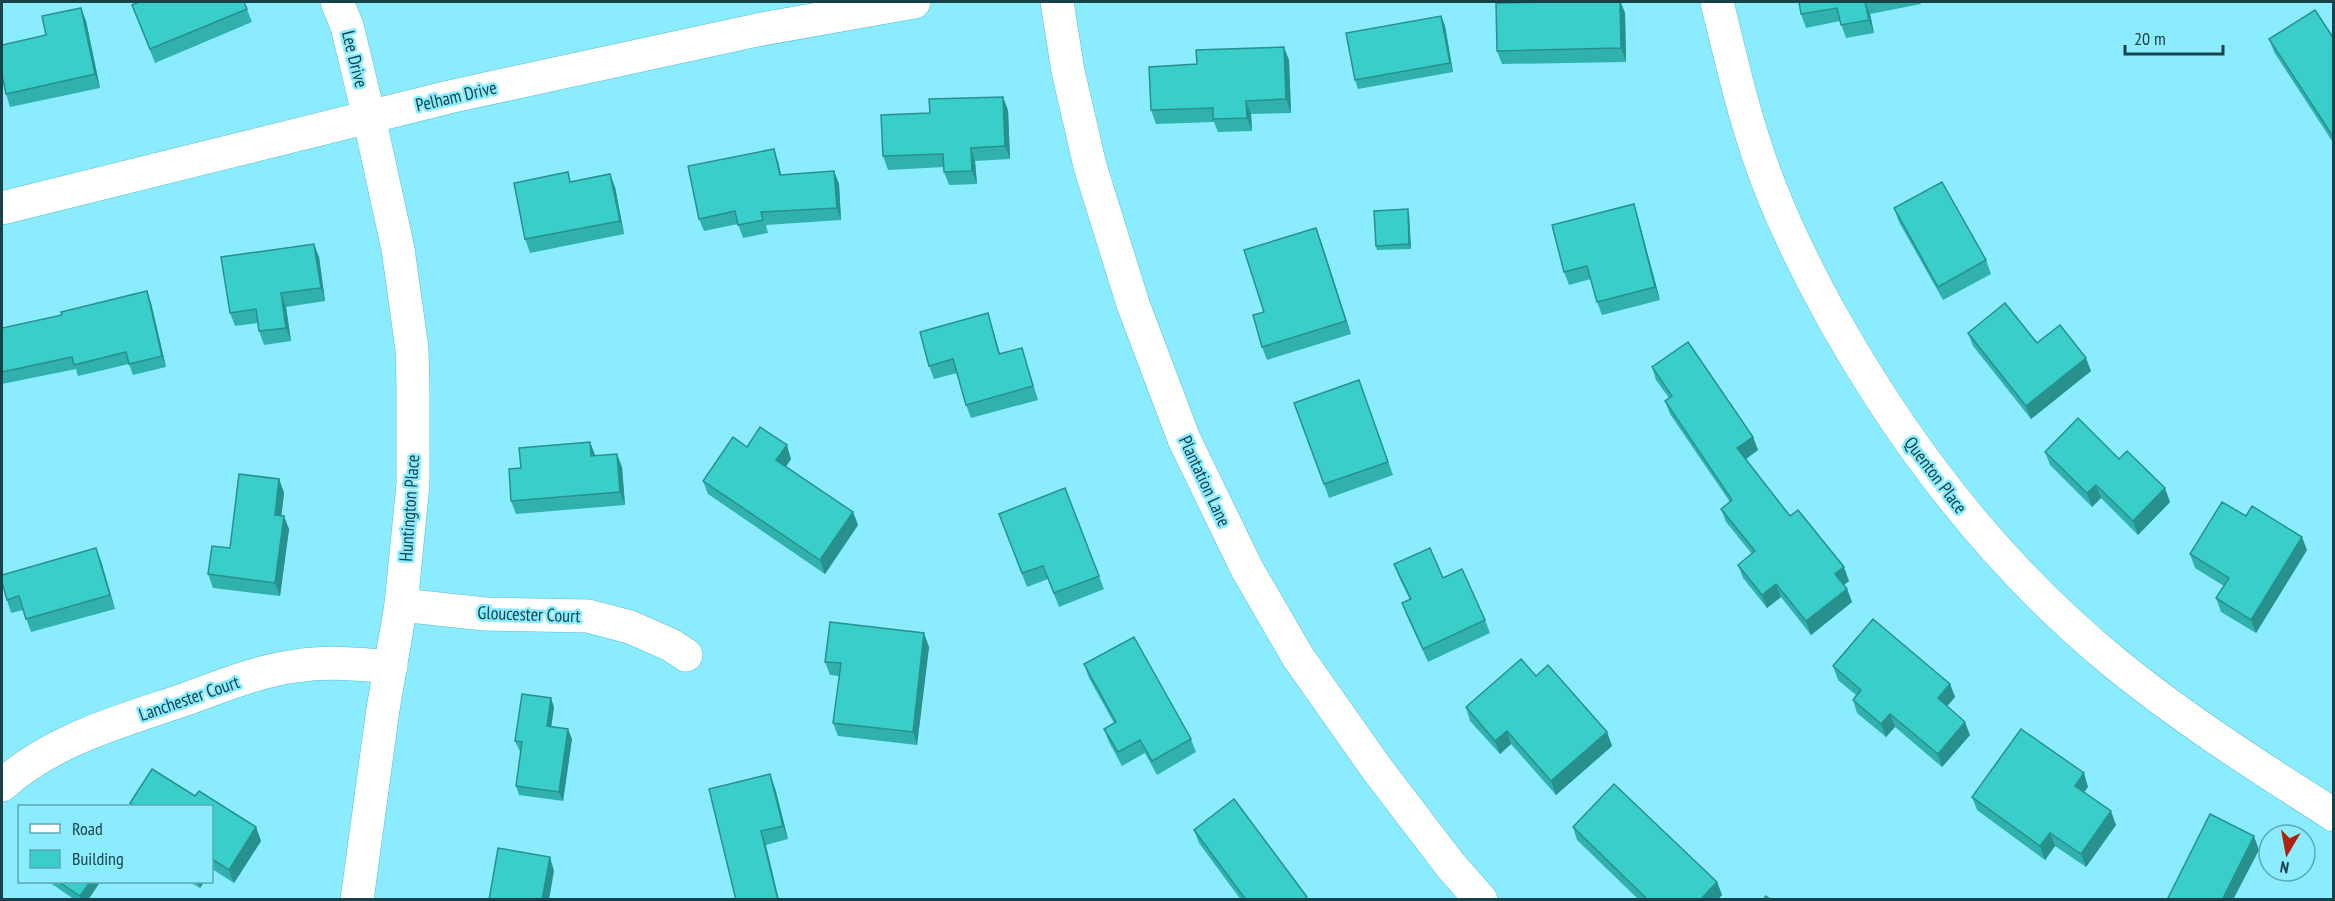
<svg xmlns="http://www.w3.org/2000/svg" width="2335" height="901" viewBox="0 0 2335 901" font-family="'PT Sans Narrow',sans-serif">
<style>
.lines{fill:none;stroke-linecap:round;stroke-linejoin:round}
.minor-casing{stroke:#5abccf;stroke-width:34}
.minor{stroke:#fff;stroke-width:33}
.wall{fill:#31b1ad}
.shaded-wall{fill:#28908d}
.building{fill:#39cec9;stroke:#28908d;stroke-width:1.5}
.labels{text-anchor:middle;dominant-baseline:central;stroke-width:5;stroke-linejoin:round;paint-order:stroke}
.street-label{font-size:18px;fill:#184249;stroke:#8becff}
</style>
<rect width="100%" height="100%" fill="#8becff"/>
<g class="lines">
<g class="minor-casing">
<g id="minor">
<path d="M337,2L347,26L369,117L398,249L412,349L413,387V484L401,605L383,709L357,900"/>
<path d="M1057,2L1068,71L1090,166L1133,304L1184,439L1247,569L1298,657L1377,769L1451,866L1481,900"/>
<path d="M1717,2C1730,55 1742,108 1760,160C1780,218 1808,274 1838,327C1911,455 2002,571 2116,664C2185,720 2259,767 2334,815"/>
<path d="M2,208L449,97L757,30L914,2"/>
<path d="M401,605L485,614L588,616L630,627L671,645L686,655"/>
<path d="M2,785C53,739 122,721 186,699C222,686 258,671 296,666C328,661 359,664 391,667"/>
</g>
</g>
<use href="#minor" class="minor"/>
</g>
<g class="wall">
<path d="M244,2L252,22L155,63L132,5Z"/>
<path d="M1552,2H1621L1625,13L1626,62L1502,64L1497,51Z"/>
<path d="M1799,2H1920L1921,4L1870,14L1874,33L1846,38L1840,21L1806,28L1801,14Z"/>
<path d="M81,8L86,21L100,88L10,107L6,94L46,35Z"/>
<path d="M1441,16L1445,26L1453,72L1358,89L1355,80Z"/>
<path d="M2269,39H2334V144L2274,52Z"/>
<path d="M1289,60L1291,113L1251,114L1252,131L1218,132L1214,122L1156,124L1151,110Z"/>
<path d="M1008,110L1010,159L975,161L977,184L949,185L944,172V167L888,170L883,156Z"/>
<path d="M778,161L781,175L834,171L839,184L841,220L766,225L768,233L743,238L738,224L704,231L699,219Z"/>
<path d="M572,181L615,187L624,234L530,253L525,239Z"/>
<path d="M1894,208L1986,260L1991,274L1943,300L1899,222Z"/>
<path d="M1409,214L1411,249L1377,250L1376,246Z"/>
<path d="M1638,218L1660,300L1602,315L1597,302L1591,279L1569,285L1564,272Z"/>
<path d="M1316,228L1351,334L1267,360L1262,347L1264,312Z"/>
<path d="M319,257L325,301L286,307L291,341L264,345L259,331L258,323L235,326L230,313Z"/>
<path d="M147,291L151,303L166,367L133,375L129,364L78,376L76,369L2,384V328L62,315Z"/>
<path d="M988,313L1000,354L1026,361L1038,400L971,418L966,405L957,373L934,379L929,366Z"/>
<path d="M1968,333L2091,371L2031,419L1973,346Z"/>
<path d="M1652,367L1753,437L1758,450L1745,459L1790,516L1849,581L1844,585L1847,589L1852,602L1811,635L1781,597L1767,608L1743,578L1738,565L1752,554L1726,522L1721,509L1730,502L1670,414L1665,401L1669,398L1656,380Z"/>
<path d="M1359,380L1393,475L1329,498L1294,403Z"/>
<path d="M590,442L595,455L622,467L625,505L516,514L511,501L521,468Z"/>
<path d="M747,447L791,459L786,467L853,512L858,525L825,574L708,494L703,481Z"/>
<path d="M2045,452L2119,459L2170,502L2138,535L2101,498L2092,507L2050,465Z"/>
<path d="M279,479L284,493L281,515L289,529L280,596L213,588L208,574L230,548Z"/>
<path d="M1065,488L1104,589L1059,607L1048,579L1027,587L999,514Z"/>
<path d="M2246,516L2307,550L2256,633L2221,612L2216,598L2224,586L2195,568L2190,554Z"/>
<path d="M101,561L115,609L31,632L23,610L11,613L7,600Z"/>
<path d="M1394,564L1443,578L1485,620L1490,633L1428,662L1407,616L1402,603L1410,600L1399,577Z"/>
<path d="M929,647L917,745L838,736L833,723L839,676L830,675L825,662Z"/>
<path d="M1084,664L1191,739L1196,752L1157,775L1145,753L1122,766L1109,742L1104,729L1114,723L1089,678Z"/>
<path d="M1833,666L1950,684L1955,697L1947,706L1970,735L1942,767L1895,727L1886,737L1857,713L1853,700L1856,695L1838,680Z"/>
<path d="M1536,676L1607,732L1612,746L1556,795L1511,744L1500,754L1470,721L1466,707Z"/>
<path d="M554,707L551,727L572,739L563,801L519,795L516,786L521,751L519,750L515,741Z"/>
<path d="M152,769L195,796L199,791L256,827L261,841L234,883L212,869V870V807H132L130,803Z"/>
<path d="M2088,787L2084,792L2116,825L2086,867L2055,846L2045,860L1977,810L1972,797Z"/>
<path d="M775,788L788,839L766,845L736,900Z"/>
<path d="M1573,827L1717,882L1722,895L1717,900H1639L1577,840Z"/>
<path d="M1194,830L1308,900H1241L1199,843Z"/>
<path d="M49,882H100L88,900H75Z"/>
<path d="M190,882H204L200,888Z"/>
</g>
<g class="shaded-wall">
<path d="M1620,2L1625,13L1626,62L1621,48Z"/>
<path d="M1865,2L1870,14L1874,33L1869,20Z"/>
<path d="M81,8L86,21L100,88L95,74Z"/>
<path d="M1441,16L1445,26L1453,72L1450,63Z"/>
<path d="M1284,47L1289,60L1291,113L1286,99Z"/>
<path d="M1003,97L1008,110L1010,159L1005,146Z"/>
<path d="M1246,101L1251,114L1252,131L1247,118Z"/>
<path d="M971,148L975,161L977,184L972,171Z"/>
<path d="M774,149L778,161L784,187L780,175Z"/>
<path d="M834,171L839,184L841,220L837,208Z"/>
<path d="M610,174L615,187L624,234L620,221Z"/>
<path d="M1634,204L1638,218L1660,300L1655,287Z"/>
<path d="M1408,209L1409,214L1411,249L1409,244Z"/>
<path d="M1316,228L1321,241L1351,334L1346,321Z"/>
<path d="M314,244L319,257L325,301L321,288Z"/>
<path d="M147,291L151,303L166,367L162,356Z"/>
<path d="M281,293L286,307L291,341L286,328Z"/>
<path d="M988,313L992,327L1004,368L999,354Z"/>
<path d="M2086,358L2091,371L2031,419L2026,406Z"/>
<path d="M1753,437L1758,450L1742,462L1737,448Z"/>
<path d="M590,442L595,455L591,456Z"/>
<path d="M787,445L791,459L781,473L776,460Z"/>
<path d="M617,454L622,467L625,505L620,492Z"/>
<path d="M279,479L284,493L280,528L275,515Z"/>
<path d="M2096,485L2101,498L2092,507L2087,493Z"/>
<path d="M2165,488L2170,502L2138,535L2133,521Z"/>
<path d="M853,512L858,525L825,574L820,560Z"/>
<path d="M284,516L289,529L280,596L275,583Z"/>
<path d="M2302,537L2307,550L2256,633L2251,620Z"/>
<path d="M96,548L101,561L115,609L110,595Z"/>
<path d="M1844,567L1849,581L1840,587L1835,574Z"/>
<path d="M1776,584L1781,597L1767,608L1762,595Z"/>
<path d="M1847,589L1852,602L1811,635L1806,621Z"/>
<path d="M924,633L929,647L917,745L913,732Z"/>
<path d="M1950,684L1955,697L1943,711L1938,698Z"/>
<path d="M551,698L554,707L550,735L547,726Z"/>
<path d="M1890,714L1895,727L1886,737L1881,724Z"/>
<path d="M1965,722L1970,735L1942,767L1938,754Z"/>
<path d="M568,729L572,739L563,801L559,792Z"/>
<path d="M1507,731L1511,744L1500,754L1495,741Z"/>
<path d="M1607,732L1612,746L1556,795L1551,781Z"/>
<path d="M2084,773L2088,787L2079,799L2075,786Z"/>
<path d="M770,774L775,788L788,839L783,826Z"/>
<path d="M2111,811L2116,825L2086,867L2081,854Z"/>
<path d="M256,827L261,841L234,883L229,870Z"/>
<path d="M761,831L766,845L779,900H778Z"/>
<path d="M2050,833L2055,846L2045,860L2040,846Z"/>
<path d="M2254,836L2259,850L2233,900H2222Z"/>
<path d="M550,857L554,871L549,900H542Z"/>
<path d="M90,882H100L88,900H81L80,896Z"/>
<path d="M198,882H204L200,888Z"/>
<path d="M1717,882L1722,895L1717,900H1700Z"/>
</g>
<g class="building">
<path d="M139,2H244L247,9L150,49L132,5Z"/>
<path d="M1552,2H1620L1621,48L1497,51L1496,3Z"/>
<path d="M1799,2H1865L1869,20L1841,25L1837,8L1801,14Z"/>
<path d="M81,8L95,74L6,94L2,75V45L46,35L42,16Z"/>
<path d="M2315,10L2334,39V138L2269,39Z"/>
<path d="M1441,16L1450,63L1355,80L1346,33Z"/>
<path d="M1284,47L1286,99L1246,101L1247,118L1213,119V108L1151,110L1149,67L1197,64L1196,50Z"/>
<path d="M1003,97L1005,146L971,148L972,171L944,172L943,154L883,156L881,115L930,113L929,99Z"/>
<path d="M774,149L780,175L834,171L837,208L761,212L763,220L738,225L735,211L699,219L688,166Z"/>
<path d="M568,172L570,182L610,174L620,221L525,239L514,183Z"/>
<path d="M1942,182L1986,260L1938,287L1894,208Z"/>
<path d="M1634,204L1655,287L1597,302L1587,266L1564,272L1552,225Z"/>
<path d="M1408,209L1409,244L1376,246L1374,211Z"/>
<path d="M1316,228L1346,321L1262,347L1253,315L1264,312L1244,250Z"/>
<path d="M314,244L321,288L281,293L286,328L259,331L256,309L230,313L221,257Z"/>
<path d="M147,291L162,356L129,364L126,352L74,365L72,357L2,372V328L62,315L61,312Z"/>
<path d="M2005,303L2037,343L2060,325L2086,358L2026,406L1968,333Z"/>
<path d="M988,313L999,354L1022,348L1033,386L966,405L953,359L929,366L920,332Z"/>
<path d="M1688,342L1753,437L1737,448L1790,516L1798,510L1844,567L1835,574L1847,589L1806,621L1776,584L1762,595L1738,565L1755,551L1721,509L1732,500L1665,401L1672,396L1652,367Z"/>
<path d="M1359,380L1388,462L1324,484L1294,403Z"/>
<path d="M2078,418L2119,459L2127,451L2165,488L2133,521L2096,485L2087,493L2045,452Z"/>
<path d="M760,427L787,445L776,460L853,512L820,560L703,481L733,437L747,447Z"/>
<path d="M590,442L591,456L617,454L620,492L511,501L509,469L521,468L519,448Z"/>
<path d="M239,474L279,479L275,515L284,516L275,583L208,574L212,546L230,548Z"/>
<path d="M1065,488L1099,576L1054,593L1043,566L1022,573L999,514Z"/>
<path d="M2222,502L2246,516L2252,506L2302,537L2251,620L2216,598L2229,578L2190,554Z"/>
<path d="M96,548L110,595L26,619L19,596L7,600L2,582V575Z"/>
<path d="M1430,548L1443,578L1462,569L1485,620L1423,649L1402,603L1411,599L1394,564Z"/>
<path d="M1873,619L1950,684L1938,698L1965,722L1938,754L1890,714L1881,724L1853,700L1861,690L1833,666Z"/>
<path d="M830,622L924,633L913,732L833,723L841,663L825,662Z"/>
<path d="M1134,637L1191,739L1152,761L1140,740L1118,752L1104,729L1116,722L1084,664Z"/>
<path d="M1521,659L1536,676L1548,665L1607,732L1551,781L1507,731L1495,741L1466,707Z"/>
<path d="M522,694L551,698L547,726L568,729L559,792L516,786L522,742L515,741Z"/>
<path d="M2021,729L2084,773L2075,786L2111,811L2081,854L2050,833L2040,846L1972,797Z"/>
<path d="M152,769L195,796L199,791L256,827L229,870L212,859V807H136L130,803Z"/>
<path d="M770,774L783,826L761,831L778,900H736L709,789Z"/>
<path d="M1614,784L1717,882L1700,900H1648L1573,827Z"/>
<path d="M1234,799L1307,897L1304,900H1246L1194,830Z"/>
<path d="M2210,814L2254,836L2222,900H2167Z"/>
<path d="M498,848L550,857L542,900H489Z"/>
<path d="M59,882H90L80,896Z"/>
<path d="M1766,896L1771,900H1763Z"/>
</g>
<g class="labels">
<g class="street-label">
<text transform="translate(355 59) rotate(76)">Lee Drive</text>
<text transform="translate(456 96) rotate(-13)">Pelham Drive</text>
<text transform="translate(1936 475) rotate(53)">Quenton Place</text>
<text transform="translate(1205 481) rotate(65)">Plantation Lane</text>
<text transform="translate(409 508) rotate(-86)">Huntington Place</text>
<text transform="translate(529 614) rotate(2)">Gloucester Court</text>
<text transform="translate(189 698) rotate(-19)">Lanchester Court</text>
</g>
</g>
<rect width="2335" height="901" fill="none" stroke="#184249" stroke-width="6"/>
<rect x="18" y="805" width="195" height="78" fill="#8becff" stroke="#5da8b6" stroke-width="1.5"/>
<rect x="30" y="824" width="30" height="9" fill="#ffffff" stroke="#5da8b6" stroke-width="1.5"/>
<text x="72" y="835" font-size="18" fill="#184249">Road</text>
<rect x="30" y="850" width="30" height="18" fill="#39cec9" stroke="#5da8b6" stroke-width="1.5"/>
<text x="72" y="865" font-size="18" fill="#184249">Building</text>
<g transform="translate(2287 853) rotate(190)"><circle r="28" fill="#8becff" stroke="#5da8b6" stroke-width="1.5"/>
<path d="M0-4.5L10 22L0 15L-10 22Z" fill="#af220b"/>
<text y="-9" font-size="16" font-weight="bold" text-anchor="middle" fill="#184249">N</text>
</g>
<path d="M2125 45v9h98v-9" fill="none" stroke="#184249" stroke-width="3"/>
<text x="2134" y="45" font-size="18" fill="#184249" stroke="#8becff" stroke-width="4.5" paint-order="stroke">20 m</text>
</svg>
